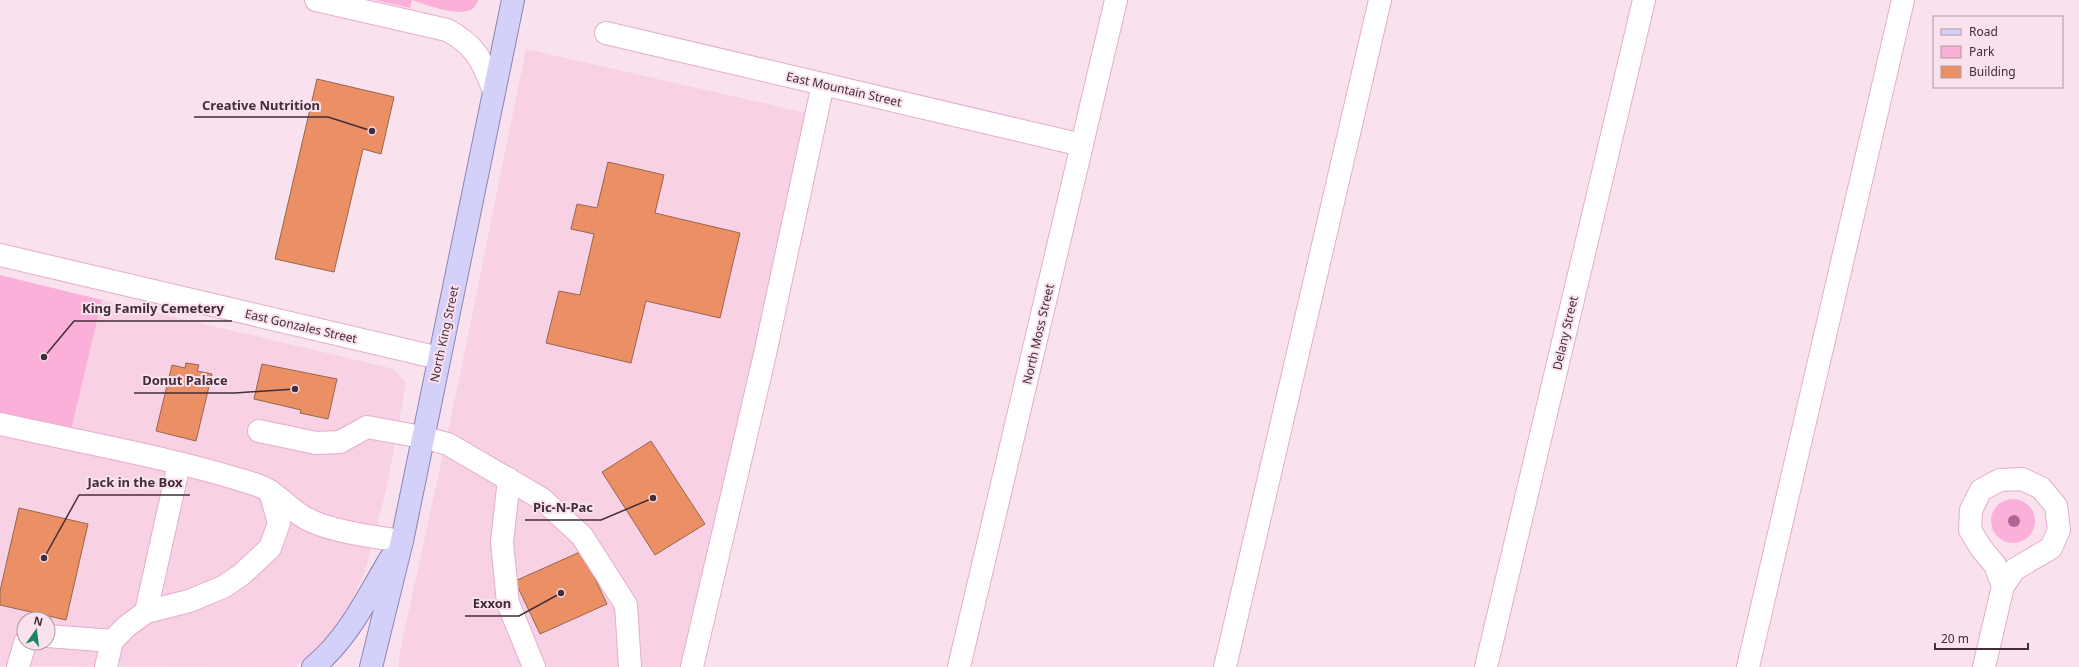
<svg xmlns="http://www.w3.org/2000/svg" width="2079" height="667" viewBox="0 0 2079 667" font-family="'Noto Sans',sans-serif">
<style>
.built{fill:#f8d1e5;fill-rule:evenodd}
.green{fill:#fbb0d9}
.building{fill:#eb9065;stroke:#99654e}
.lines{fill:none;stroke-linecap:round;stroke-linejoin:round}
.minor-casing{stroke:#e5adcb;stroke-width:24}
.major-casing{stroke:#8d84b4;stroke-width:24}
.minor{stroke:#fff;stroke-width:22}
.major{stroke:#d3d1fa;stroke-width:22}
.tree{fill:#af6697}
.labels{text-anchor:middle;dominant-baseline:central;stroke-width:4;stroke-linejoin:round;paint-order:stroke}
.street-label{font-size:12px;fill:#432d39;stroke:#f9e1ed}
.leader{fill:none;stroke:#432d39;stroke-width:1.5}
.callout-dot{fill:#432d39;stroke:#f9e1ed;stroke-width:1.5}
.callout-label{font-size:13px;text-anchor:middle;font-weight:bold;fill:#432d39;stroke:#f9e1ed;stroke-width:4;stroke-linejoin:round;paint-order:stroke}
</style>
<rect width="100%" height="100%" fill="#f9e1ed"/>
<g class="built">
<path d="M526,49L824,117L699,667H398L401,647L456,394Z"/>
<path d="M102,300L382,366L395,370L406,383L387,486L366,568L350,606L332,634L295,667L0,666V414L71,430ZM24,619H48V643H24Z"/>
</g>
<g class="green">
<path d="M375,0H478C473,24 428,5 412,0L410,8Z"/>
<path d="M0,275L102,300L71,430L0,414Z"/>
<circle cx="2013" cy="521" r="22"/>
</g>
<g class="building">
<path d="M317,79L394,97L381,154L363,149L334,272L275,259Z"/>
<path d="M608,162L664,175L655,213L740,233L720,318L646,301L631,363L546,343L559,291L580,295L594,234L571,229L577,204L597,208Z"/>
<path d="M186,363L199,365L197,371L212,374L196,441L156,431L172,365L185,368Z"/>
<path d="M262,364L337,379L328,419L300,413L301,410L254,399Z"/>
<path d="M651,441L705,524L655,555L602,472Z"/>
<path d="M19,508L88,524L66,620L0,605V591Z"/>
<path d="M582,551L607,604L540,634L515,581Z"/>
</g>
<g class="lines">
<g class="minor-casing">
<g id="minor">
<path d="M316,0L447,30C477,46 482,61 494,91"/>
<path d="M606,33L1082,145"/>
<path d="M0,255L439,358"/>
<path d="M0,424C85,443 174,458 257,485C275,491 286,506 302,516C325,531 374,537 402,541"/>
<path d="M259,431L316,443L340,442L367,427L422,437L448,444L542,499L582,536L626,605L630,667"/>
<path d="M509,479L502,542L508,603L534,667"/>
<path d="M146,612L179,464"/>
<path d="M48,636L112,641"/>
<path d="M18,667L25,643"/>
<path d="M106,667L112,641L127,626L146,612L189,601L223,587L241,575L270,548L279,523L270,491"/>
<path d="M692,667L765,354L823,84"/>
<path d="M959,667L1116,0"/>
<path d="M1225,667L1380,0"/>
<path d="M1486,667L1644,0"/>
<path d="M1748,667L1903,0"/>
<path d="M1984,667L2003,586L2015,569L2051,548L2059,530L2056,506L2041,488L2022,479L2000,480L1981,490L1971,510L1970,530L1981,548L1995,565L2003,586"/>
</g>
</g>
<g class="major-casing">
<g id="major">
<path d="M313,667C348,639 368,596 390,559"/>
<path d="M371,667L402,541L513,0"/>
</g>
</g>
<use href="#minor" class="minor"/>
<use href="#major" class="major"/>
</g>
<circle class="tree" cx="2014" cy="521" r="6"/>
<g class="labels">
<g class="street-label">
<text transform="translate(844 89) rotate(13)">East Mountain Street</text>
<text transform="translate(301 326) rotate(13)">East Gonzales Street</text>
<text transform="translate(1565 333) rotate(-77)">Delany Street</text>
<text transform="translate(444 334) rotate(-78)">North King Street</text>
<text transform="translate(1038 334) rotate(-77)">North Moss Street</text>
</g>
</g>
<path class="leader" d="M372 131L328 117H194M44 357L74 321H232M295 389L235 393H134M44 558L79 495H190M653 498L601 520H525M561 593L519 616H465"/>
<g class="callout-dot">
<circle cx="372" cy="131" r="4"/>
<circle cx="44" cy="357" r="4"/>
<circle cx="295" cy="389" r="4"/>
<circle cx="44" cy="558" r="4"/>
<circle cx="653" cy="498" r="4"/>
<circle cx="561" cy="593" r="4"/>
</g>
<g class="callout-label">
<text x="261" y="110">Creative Nutrition</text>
<text x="153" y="313">King Family Cemetery</text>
<text x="185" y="385">Donut Palace</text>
<text x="135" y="487">Jack in the Box</text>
<text x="563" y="512">Pic-N-Pac</text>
<text x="492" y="608">Exxon</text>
</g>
<rect x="1933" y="16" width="130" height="72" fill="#f9e1ed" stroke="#b099a5"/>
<rect x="1941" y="29" width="20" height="6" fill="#d3d1fa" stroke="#b099a5"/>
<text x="1969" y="36" font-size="12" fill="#432d39">Road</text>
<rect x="1941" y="46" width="20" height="12" fill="#fbb0d9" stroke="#b099a5"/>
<text x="1969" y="56" font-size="12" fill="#432d39">Park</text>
<rect x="1941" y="66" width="20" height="12" fill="#eb9065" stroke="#b099a5"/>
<text x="1969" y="76" font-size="12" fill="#432d39">Building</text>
<g transform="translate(36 631) rotate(14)"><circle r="19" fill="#f9e1ed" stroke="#b099a5"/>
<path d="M0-3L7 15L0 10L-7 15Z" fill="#198562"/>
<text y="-6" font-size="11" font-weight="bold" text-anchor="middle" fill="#432d39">N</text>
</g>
<path d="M1935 643v6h93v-6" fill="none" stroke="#432d39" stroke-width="2"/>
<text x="1941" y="643" font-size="12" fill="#432d39" stroke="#f9e1ed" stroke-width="3" paint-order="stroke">20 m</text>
</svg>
